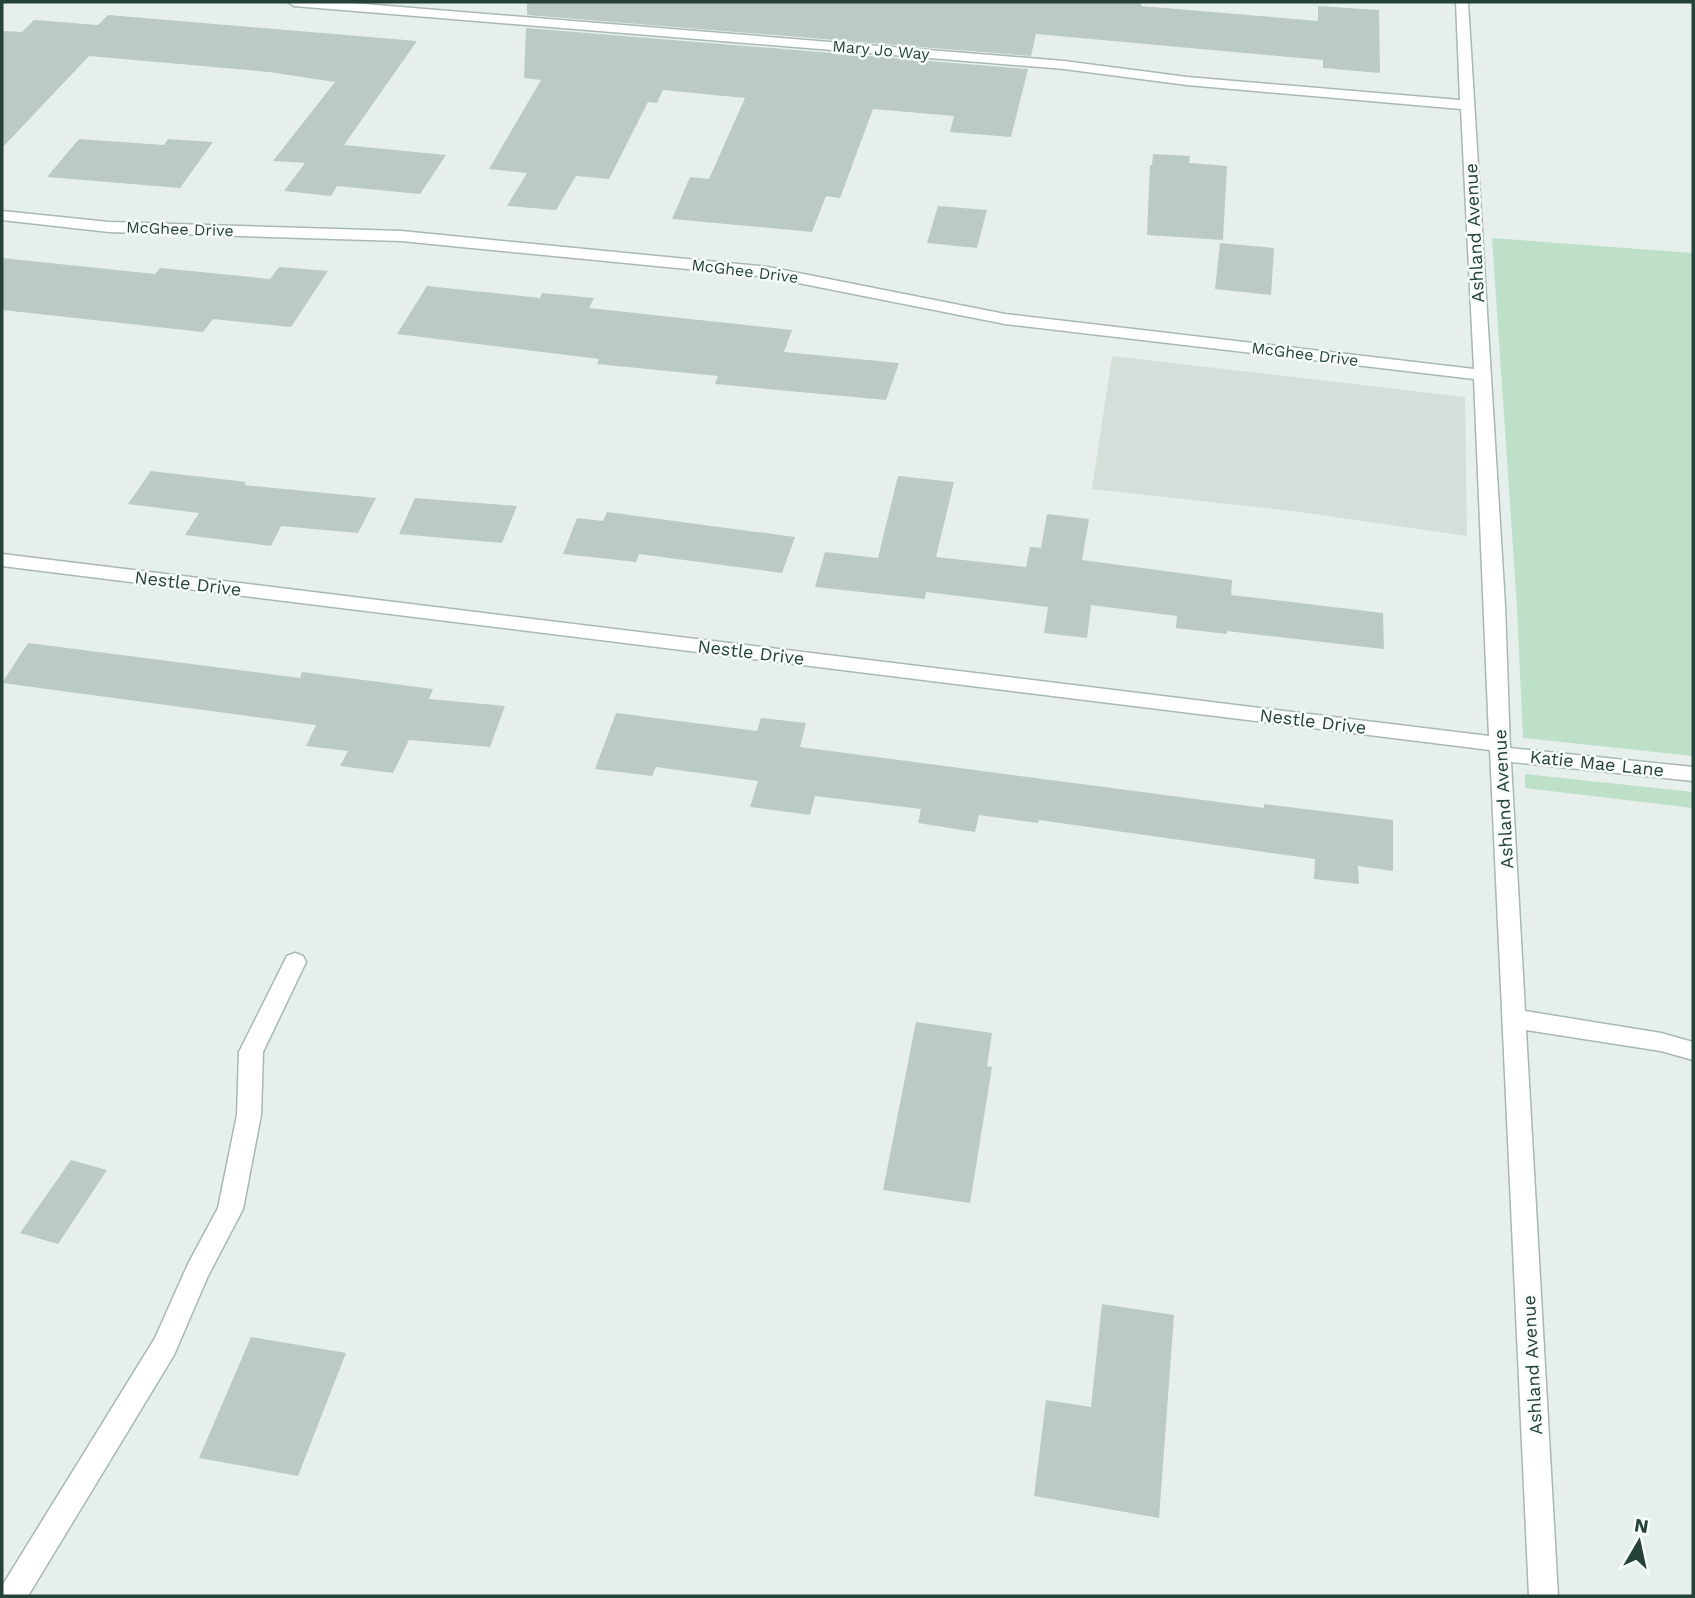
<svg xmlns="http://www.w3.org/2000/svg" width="1695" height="1598" viewBox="0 0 1695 1598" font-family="'Work Sans',sans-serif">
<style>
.built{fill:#d4dfda}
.green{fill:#bfe0c8}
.building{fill:#bbcac4}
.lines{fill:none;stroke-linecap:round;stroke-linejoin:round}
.minor-casing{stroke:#a8b8b2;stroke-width:3}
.minor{fill:#fff;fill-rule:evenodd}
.labels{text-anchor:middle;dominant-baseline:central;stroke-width:5;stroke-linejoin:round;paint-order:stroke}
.far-street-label{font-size:16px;fill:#24423a;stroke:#f7fbf9}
.street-label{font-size:18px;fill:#24423a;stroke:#f7fbf9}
</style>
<rect width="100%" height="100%" fill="#e6efeb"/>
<path class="built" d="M1112,356L1465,397L1467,536L1293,511L1092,489Z"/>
<g class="green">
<path d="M1492,238L1693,253V756L1523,738L1517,607Z"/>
<path d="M1525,774L1693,792V808L1525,788Z"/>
</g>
<g class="building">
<path d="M527,2H1120L1141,3V6L1318,21V6L1379,10L1380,73L1323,68V60L1036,34L1031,56L527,15Z"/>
<path d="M108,15L417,41L344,145L446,155L420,194L337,186L331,196L284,191L305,163L273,161L335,82L269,72L89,56L2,148V31L22,32L34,20L98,25Z"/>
<path d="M526,28L1028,69L1011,137L950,132L954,116L873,109L840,198L826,196L812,232L672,219L690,177L709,179L745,98L663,90L657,103L648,102L609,179L576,176L556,210L507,206L527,173L489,169L541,80L524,78Z"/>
<path d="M79,139L164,145L168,139L213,142L180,188L47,177Z"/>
<path d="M1153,154L1190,156L1189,163L1227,166L1223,240L1147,235L1150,165H1152Z"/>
<path d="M938,206L987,210L977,248L927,243Z"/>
<path d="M1220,243L1274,248L1271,295L1215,289Z"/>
<path d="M2,258L155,274L160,268L270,279L279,267L328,271L291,327L213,319L203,332L2,310Z"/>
<path d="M427,286L540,298L542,293L594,298L589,308L792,330L784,352L899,363L886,400L715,384L718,376L597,364L599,359L397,334Z"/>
<path d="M151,471L246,482L244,485L376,498L358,533L281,526L271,546L185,535L199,513L128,504Z"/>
<path d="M898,476L954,482L936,557L1026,567L1030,547L1041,548L1047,514L1089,519L1082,560L1232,580L1231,595L1383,613L1384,649L1227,631V634L1176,628L1177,616L1091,605L1087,638L1044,633L1048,607L926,592L925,599L815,587L825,552L878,558Z"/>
<path d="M415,498L517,506L502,543L399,534Z"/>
<path d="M607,512L795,537L782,573L639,554L636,562L563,554L577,518L603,521Z"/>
<path d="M28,643L300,678L302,672L433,689L429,699L505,706L490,747L409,740L393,773L340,766L348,751L306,746L316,725L2,683Z"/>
<path d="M616,713L757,731L761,718L806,723L800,747L1264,808V804L1393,820V871L1358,866L1359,884L1314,879L1315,859L1039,820L1038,823L979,815L975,832L918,823L921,809L815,796L810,815L750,807L758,781L656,767L652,776L595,769Z"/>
<path d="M916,1022L992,1033L987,1066L992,1067L970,1203L883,1190Z"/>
<path d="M71,1160L107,1170L58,1244L20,1233Z"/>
<path d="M1102,1304L1174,1315L1159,1518L1034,1496L1046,1400L1091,1407Z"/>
<path d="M251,1337L346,1353L298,1476L199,1458Z"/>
</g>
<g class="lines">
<g class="minor-casing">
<g id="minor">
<path d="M288,2H339L1064,61L1187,77L1460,100L1456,2H1468L1505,605L1510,748L1693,767V781L1511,762L1525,1011L1661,1033L1693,1042V1060L1661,1051L1526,1030L1558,1596H1529L1490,750L2,566V554L1489,736L1474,379L1005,324L768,277L401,241L109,232L2,220V211L109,222L401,231L768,267L1005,314L1474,369L1461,109L1187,85L1064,69L294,6Z"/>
<path d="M295,953L303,956L306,962L263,1052L261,1115L243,1209L208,1276L174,1355L28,1596H2V1586L155,1338L188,1264L218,1208L237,1115L239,1052L287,956Z"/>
</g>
</g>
<use href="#minor" class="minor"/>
</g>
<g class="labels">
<g class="far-street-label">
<text transform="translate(881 50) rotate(5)">Mary Jo Way</text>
<text transform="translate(180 229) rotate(2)">McGhee Drive</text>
<text transform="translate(745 271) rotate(7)">McGhee Drive</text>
<text transform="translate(1305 354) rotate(7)">McGhee Drive</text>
</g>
<g class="street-label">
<text transform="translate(1474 233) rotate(-93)">Ashland Avenue</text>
<text transform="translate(188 583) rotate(7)">Nestle Drive</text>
<text transform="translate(751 652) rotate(7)">Nestle Drive</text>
<text transform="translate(1313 721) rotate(7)">Nestle Drive</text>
<text transform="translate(1597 763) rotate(6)">Katie Mae Lane</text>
<text transform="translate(1503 799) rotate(-93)">Ashland Avenue</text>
<text transform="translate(1532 1365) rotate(-93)">Ashland Avenue</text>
</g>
</g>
<rect width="1695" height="1598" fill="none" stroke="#24423a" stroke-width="7"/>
<g transform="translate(1639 1542) rotate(9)" stroke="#f7fbf9" stroke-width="5" paint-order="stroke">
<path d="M0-5L12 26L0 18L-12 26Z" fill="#24423a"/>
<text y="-10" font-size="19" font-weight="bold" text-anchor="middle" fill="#24423a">N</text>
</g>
</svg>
